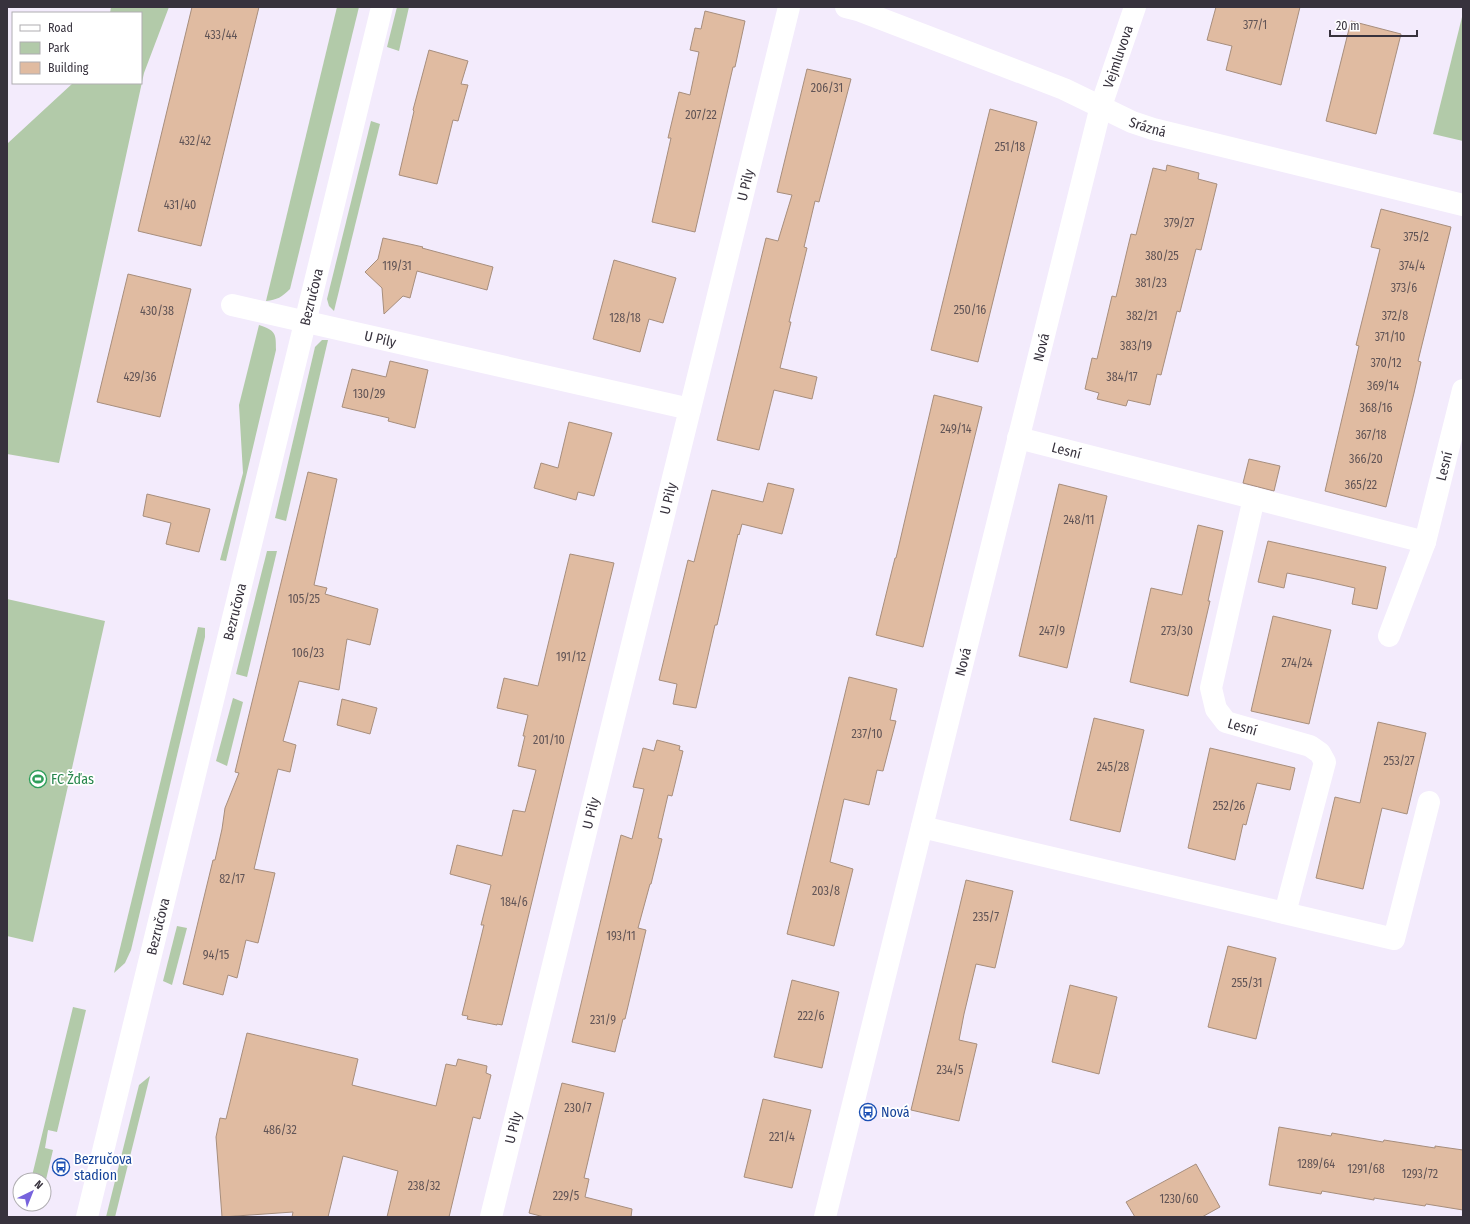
<svg xmlns="http://www.w3.org/2000/svg" width="1470" height="1224" viewBox="0 0 1470 1224" font-family="'Fira Sans Condensed',sans-serif">
<style>
.green{fill:#b2caa9}
.building{fill:#e0bba1;stroke:#a78e7d}
.lines{fill:none;stroke-linecap:round;stroke-linejoin:round}
.street{stroke:#fff;stroke-width:22}
.primary{stroke:#fff;stroke-width:22}
.labels{text-anchor:middle;dominant-baseline:central;stroke-width:3.5;stroke-linejoin:round;paint-order:stroke}
.number-label{font-size:12px;fill:#615456}
.street-label{font-size:14px;fill:#37323d;stroke:#fff}
.leisure-label{font-size:14px;fill:#27864d;stroke:#fff;text-anchor:start}
.transit-label{font-size:14px;fill:#164399;stroke:#fff;text-anchor:start}
</style>
<rect width="100%" height="100%" fill="#f3ebfc"/>
<g class="green">
<path d="M111,7H169L144,73L59,463L7,454V145L8,143L73,83H141V13H110Z"/>
<path d="M337,7H359L290,289C282,297 277,300 266,301Z"/>
<path d="M397,7H409L399,51L387,47Z"/>
<path d="M1463,13V141L1433,134Z"/>
<path d="M371,121L380,124L334,311L329,306L327,299Z"/>
<path d="M259,325C276,331 276,333 276,350L226,561L220,560L243,473L239,405Z"/>
<path d="M322,340H328L286,521L275,518L315,347Z"/>
<path d="M267,551H277L247,677L236,674Z"/>
<path d="M7,599L105,621L33,942L7,936Z"/>
<path d="M198,627L205,628V637L131,950L125,963L114,973Z"/>
<path d="M233,698L243,702L227,766L216,761Z"/>
<path d="M177,926L187,928L172,985L163,981Z"/>
<path d="M73,1007L86,1010L57,1132L48,1130L45,1148L53,1150L44,1188V1180H31Z"/>
<path d="M150,1076L115,1217H106L139,1085Z"/>
</g>
<g class="building">
<path d="M192,7H259L201,246L138,231Z"/>
<path d="M1216,7H1300L1281,85L1226,70L1232,46L1207,40Z"/>
<path d="M705,11L745,21L735,67H733L695,232L652,222L671,138H668L679,92L690,95L699,52L690,50L695,28L701,29Z"/>
<path d="M1351,21L1401,34L1376,134L1326,121Z"/>
<path d="M429,50L468,61L461,84L468,85L458,121L453,120L437,184L399,175L414,111L413,110Z"/>
<path d="M807,69L851,79L819,202L815,201L804,247L807,248L789,322H791L780,368L817,377L812,399L774,390L759,450L717,440L766,238L778,241L792,195L777,192Z"/>
<path d="M990,109L1037,122L978,362L931,350Z"/>
<path d="M1167,165L1199,173L1198,179L1217,184L1201,250L1196,249L1180,312L1177,311L1161,375L1157,374L1150,405L1128,400L1126,406L1097,399L1099,393L1085,389L1092,358L1097,359L1112,296L1116,297L1131,234L1136,235L1153,168L1166,171Z"/>
<path d="M1381,209L1451,227L1418,361L1421,362L1414,393L1386,507L1325,491L1359,346L1356,345L1380,249L1371,247Z"/>
<path d="M383,238L423,247L422,248L493,267L487,290L417,271L410,298L403,296L384,314L382,288L365,272L378,259Z"/>
<path d="M614,260L676,278L663,323L649,319L640,352L593,339Z"/>
<path d="M128,274L191,289L160,417L97,402Z"/>
<path d="M390,361L428,370L415,428L388,421L389,418L342,407L352,369L386,377Z"/>
<path d="M934,395L982,407L923,647L876,635L895,558H896Z"/>
<path d="M569,422L612,433L594,496L578,492L576,500L534,488L541,463L558,468Z"/>
<path d="M1249,459L1280,466L1274,491L1243,483Z"/>
<path d="M308,472L337,479L314,585L327,588L325,594L378,609L370,645L347,639L339,690L299,681L283,741L296,745L290,772L278,769L254,869L275,873L263,923L258,943L246,940L237,978L228,975L223,995L183,984L213,860H215L222,829L225,808L239,773L235,772Z"/>
<path d="M768,483L794,489L782,534L742,524L739,535L738,534L717,625H715L696,708L673,704L677,684L659,680L688,560L694,562L712,490L763,502Z"/>
<path d="M1059,484L1107,496L1067,668L1019,656Z"/>
<path d="M147,494L210,509L199,552L166,544L171,523L143,516Z"/>
<path d="M1198,525L1223,531L1208,601H1210L1188,696L1130,682L1151,588L1182,595Z"/>
<path d="M1268,541L1386,567L1377,609L1352,604L1355,588L1316,579L1287,573L1284,588L1258,582Z"/>
<path d="M570,554L614,563L502,1025L497,1024V1025L467,1019L468,1016L462,1015L484,925H481L491,885L450,874L457,845L502,856L513,810L525,812L536,770L518,766L525,736H523L528,715L497,708L504,678L538,686Z"/>
<path d="M1273,616L1331,630L1309,724L1251,711Z"/>
<path d="M849,677L897,689L890,720L896,721L883,771L877,770L869,805L844,799L830,862L853,869L834,946L787,934Z"/>
<path d="M342,699L377,708L370,734L337,725Z"/>
<path d="M1094,718L1144,730L1120,832L1070,820Z"/>
<path d="M1378,722L1426,733L1407,814L1382,808L1363,889L1316,878L1335,797L1360,803Z"/>
<path d="M657,740L680,746L679,750L683,751L672,796L668,795L658,838L662,839L651,884H650L638,928L646,930L625,1019H623L615,1052L572,1042L621,835L632,839L644,789L633,787L643,748L654,751Z"/>
<path d="M1210,748L1295,768L1290,790L1257,783L1246,825L1243,824L1235,860L1188,848Z"/>
<path d="M966,880L1013,891L995,968L976,964L964,1014L959,1040L977,1044L959,1121L911,1110Z"/>
<path d="M1228,946L1276,958L1256,1039L1208,1027Z"/>
<path d="M792,980L839,992L822,1068L774,1057Z"/>
<path d="M1070,985L1117,997L1099,1074L1052,1062Z"/>
<path d="M247,1033L358,1059L352,1085L436,1106L446,1064L456,1066L458,1059L487,1066L486,1073L491,1075L480,1119L473,1117L449,1217H387L398,1171L343,1156L328,1217H292L293,1212L222,1217L216,1137L220,1118L226,1119Z"/>
<path d="M562,1083L604,1093L584,1178L589,1179L585,1197L632,1209L631,1217H544L529,1213Z"/>
<path d="M763,1099L811,1110L792,1188L744,1177Z"/>
<path d="M1279,1127L1331,1136L1332,1133L1383,1142L1384,1140L1435,1148V1146L1463,1150V1210L1426,1204L1425,1206L1374,1198V1200L1322,1191L1321,1194L1269,1185Z"/>
<path d="M1196,1164L1220,1207L1202,1217H1135L1126,1202Z"/>
</g>
<g class="lines">
<g class="street">
<path id="s1" d="M846,7L858,10L1064,89L1132,122L1153,129L1463,205"/>
<path id="s2" d="M232,305L690,409"/>
<path id="s3" d="M1018,438L1425,542"/>
<path id="s4" d="M1254,498L1211,688L1216,709L1226,722L1310,746L1320,753L1325,762L1285,913"/>
<path id="s5" d="M1389,636L1425,542L1463,390"/>
<path d="M922,827L1394,939L1429,802"/>
<path id="s6" d="M491,1217L789,7"/>
<path id="s7" d="M825,1217L1101,106L1135,7"/>
</g>
<path class="primary" id="s8" d="M87,1217L382,7"/>
</g>
<defs>
<g id="stadium-ring" transform="scale(0.9)"><circle r="9.5" fill="#fff" stroke="#2e9e5b" stroke-width="1.5"/><path d="M0-5a6.5 5 0 1 0 0 10a6.5 5 0 1 0 0-10ZM-3.5-1.8h7v3.6h-7Z" fill="#2e9e5b"/></g>
<g id="bus-ring" transform="scale(0.9)"><circle r="9.5" fill="#fff" stroke="#1a4fb4" stroke-width="1.5"/><path d="M-5-6H5V4H4V6H2V4H-2V6H-4V4H-5ZM-3.5-4V0h7V-4ZM-3.5 1.2v1.5H-2V1.2ZM2 1.2v1.5H3.5V1.2Z" fill="#1a4fb4"/></g>
</defs>
<g fill-rule="evenodd">
<use href="#stadium-ring" x="38" y="779"/>
<use href="#bus-ring" x="868" y="1112"/>
<use href="#bus-ring" x="61" y="1167"/>
</g>
<g class="labels">
<g class="number-label">
<text x="1255" y="25">377/1</text>
<text x="221" y="35">433/44</text>
<text x="827" y="88">206/31</text>
<text x="701" y="115">207/22</text>
<text x="195" y="141">432/42</text>
<text x="1010" y="147">251/18</text>
<text x="180" y="205">431/40</text>
<text x="1179" y="223">379/27</text>
<text x="1416" y="237">375/2</text>
<text x="1162" y="256">380/25</text>
<text x="397" y="266">119/31</text>
<text x="1412" y="266">374/4</text>
<text x="1151" y="283">381/23</text>
<text x="1404" y="288">373/6</text>
<text x="970" y="310">250/16</text>
<text x="157" y="311">430/38</text>
<text x="1142" y="316">382/21</text>
<text x="1395" y="316">372/8</text>
<text x="625" y="318">128/18</text>
<text x="1390" y="337">371/10</text>
<text x="1136" y="346">383/19</text>
<text x="1386" y="363">370/12</text>
<text x="140" y="377">429/36</text>
<text x="1122" y="377">384/17</text>
<text x="1383" y="386">369/14</text>
<text x="369" y="394">130/29</text>
<text x="1376" y="408">368/16</text>
<text x="956" y="429">249/14</text>
<text x="1371" y="435">367/18</text>
<text x="1366" y="459">366/20</text>
<text x="1361" y="485">365/22</text>
<text x="1079" y="520">248/11</text>
<text x="304" y="599">105/25</text>
<text x="1052" y="631">247/9</text>
<text x="1177" y="631">273/30</text>
<text x="308" y="653">106/23</text>
<text x="571" y="657">191/12</text>
<text x="1297" y="663">274/24</text>
<text x="867" y="734">237/10</text>
<text x="549" y="740">201/10</text>
<text x="1399" y="761">253/27</text>
<text x="1113" y="767">245/28</text>
<text x="1229" y="806">252/26</text>
<text x="232" y="879">82/17</text>
<text x="826" y="891">203/8</text>
<text x="514" y="902">184/6</text>
<text x="986" y="917">235/7</text>
<text x="621" y="936">193/11</text>
<text x="216" y="955">94/15</text>
<text x="1247" y="983">255/31</text>
<text x="811" y="1016">222/6</text>
<text x="603" y="1020">231/9</text>
<text x="950" y="1070">234/5</text>
<text x="578" y="1108">230/7</text>
<text x="280" y="1130">486/32</text>
<text x="782" y="1137">221/4</text>
<text x="1316" y="1164">1289/64</text>
<text x="1366" y="1169">1291/68</text>
<text x="1420" y="1174">1293/72</text>
<text x="424" y="1186">238/32</text>
<text x="566" y="1196">229/5</text>
<text x="1179" y="1199">1230/60</text>
</g>
<g class="street-label">
<text stroke="none"><textPath href="#s7" startOffset="1197">Vejmluvova</textPath></text>
<text stroke="none"><textPath href="#s1" startOffset="325">Srázná</textPath></text>
<text stroke="none"><textPath href="#s6" startOffset="1063">U Pily</textPath></text>
<text stroke="none"><textPath href="#s8" startOffset="947">Bezručova</textPath></text>
<text stroke="none"><textPath href="#s2" startOffset="152">U Pily</textPath></text>
<text stroke="none"><textPath href="#s7" startOffset="896">Nová</textPath></text>
<text stroke="none"><textPath href="#s3" startOffset="50">Lesní</textPath></text>
<text stroke="none"><textPath href="#s5" startOffset="179">Lesní</textPath></text>
<text stroke="none"><textPath href="#s6" startOffset="740">U Pily</textPath></text>
<text stroke="none"><textPath href="#s8" startOffset="623">Bezručova</textPath></text>
<text stroke="none"><textPath href="#s7" startOffset="572">Nová</textPath></text>
<text stroke="none"><textPath href="#s4" startOffset="250">Lesní</textPath></text>
<text stroke="none"><textPath href="#s6" startOffset="416">U Pily</textPath></text>
<text stroke="none"><textPath href="#s8" startOffset="299">Bezručova</textPath></text>
<text stroke="none"><textPath href="#s6" startOffset="92">U Pily</textPath></text>
</g>
<g class="leisure-label">
<text x="51" y="779">FC Žďas</text>
</g>
<g class="transit-label">
<text x="881" y="1112">Nová</text>
<text x="74" y="1159">Bezručova<tspan x="74" dy="16">stadion</tspan></text>
</g>
</g>
<rect width="1470" height="1224" fill="none" stroke="#37323d" stroke-width="16"/>
<rect x="12" y="12" width="130" height="72" fill="#ffffff" stroke="#afadb1"/>
<rect x="20" y="25" width="20" height="6" fill="#ffffff" stroke="#afadb1"/>
<text x="48" y="32" font-size="12" fill="#37323d">Road</text>
<rect x="20" y="42" width="20" height="12" fill="#b2caa9" stroke="#afadb1"/>
<text x="48" y="52" font-size="12" fill="#37323d">Park</text>
<rect x="20" y="62" width="20" height="12" fill="#e0bba1" stroke="#afadb1"/>
<text x="48" y="72" font-size="12" fill="#37323d">Building</text>
<g transform="translate(32 1192) rotate(43)"><circle r="19" fill="#ffffff" stroke="#afadb1"/>
<path d="M0-3L7 15L0 10L-7 15Z" fill="#7763dd"/>
<text y="-6" font-size="11" font-weight="bold" text-anchor="middle" fill="#37323d">N</text>
</g>
<path d="M1330 30v6h87v-6" fill="none" stroke="#37323d" stroke-width="2"/>
<text x="1336" y="30" font-size="12" fill="#37323d" stroke="#ffffff" stroke-width="3" paint-order="stroke">20 m</text>
</svg>
